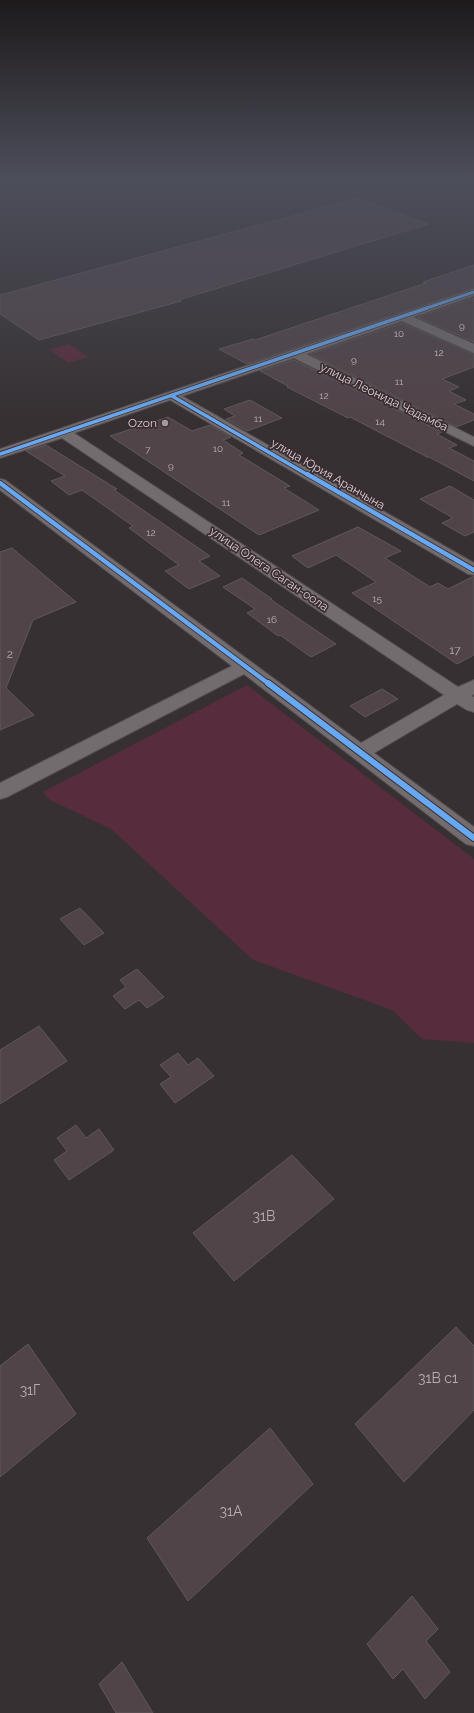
<svg xmlns="http://www.w3.org/2000/svg" width="474" height="1713" viewBox="0 0 474 1713" font-family="Raleway,sans-serif">
<style>
.green{fill:#572c3d}
.building{fill:#514449;stroke:#5f585a}
.lines{fill:none;stroke-linecap:round;stroke-linejoin:round}
.street-casing{stroke:#534d4f;stroke-width:2}
.street{fill:#726c6e;fill-rule:evenodd}
.cycleway-far3-casing{stroke:#3a2c31;stroke-width:4}
.cycleway-far2-casing{stroke:#3a2c31;stroke-width:5}
.cycleway-far1-casing{stroke:#3a2c31;stroke-width:6}
.cycleway-casing{stroke:#3a2c31;stroke-width:8}
.cycleway-far3{stroke:#66a8f1;stroke-width:3}
.cycleway-far2{stroke:#66a8f1;stroke-width:3.5}
.cycleway-far1{stroke:#66a8f1;stroke-width:4.5}
.cycleway{stroke:#66a8f1;stroke-width:6}
.poi-dot{fill:#a1999b;stroke:#3a2c31;stroke-width:1.5}
.labels{text-anchor:middle;dominant-baseline:central;stroke-width:3.5;stroke-linejoin:round;paint-order:stroke}
.far-number-label{font-size:10px;fill:#b8aeb1}
.far-street-label{font-size:12px;fill:#dbd2d4;stroke:#3a2c31}
.far-poi-label{font-size:12px;fill:#dbd2d4;stroke:#3a2c31;text-anchor:end}
.number-label{font-size:12px;fill:#b8aeb1}
.near-number-label{font-size:14px;fill:#b8aeb1}
</style>
<rect width="100%" height="100%" fill="#363032"/>
<g class="green">
<path d="M69,344L88,357L68,363L49,350Z"/>
<path d="M247,685L474,859V1043L422,1039L392,1010L253,960L111,829L50,800L43,792Z"/>
</g>
<g class="building">
<path d="M358,198L428,224L179,300L181,301L39,340L0,314V295Z"/>
<path d="M474,265V288L247,364L219,349L253,339L255,340L426,283L423,282Z"/>
<path d="M474,298V342L417,317Z"/>
<path d="M402,323L474,354V367L442,379L459,387L449,391L466,400L454,404L474,414V420L456,427L310,354Z"/>
<path d="M294,360L442,432L437,434L457,445L449,448L474,461V481L429,457H427L350,417L348,418L287,387L288,386L260,371Z"/>
<path d="M250,400L282,418L247,431L226,419L235,416L224,409Z"/>
<path d="M168,417L192,431L210,425L231,437L223,440L243,453L239,455L290,486L284,488L319,510L259,535L110,436Z"/>
<path d="M46,445L117,489L114,490L210,556L199,561L220,576L189,589L165,571L179,565L129,528L133,526L82,490L69,495L51,481L65,476L26,451Z"/>
<path d="M450,486L474,500V532L465,536L442,523L453,518L420,499Z"/>
<path d="M358,527L401,551L385,558L430,587L438,583L448,589L474,576V655L457,664L352,593L376,582L336,555L308,568L292,556Z"/>
<path d="M12,548L76,602L33,620L6,688L34,715L0,730V552Z"/>
<path d="M242,578L272,599H270L336,644L311,657L280,635L278,636L247,613L255,609L223,587Z"/>
<path d="M382,689L398,699L365,717L350,706Z"/>
<path d="M80,908L104,933L84,945L60,919Z"/>
<path d="M137,969L164,997L147,1008L139,1000L125,1009L113,996L126,987L120,980Z"/>
<path d="M39,1026L67,1061L0,1104V1050Z"/>
<path d="M178,1053L188,1065L198,1058L214,1076L175,1103L160,1084L171,1077L160,1065Z"/>
<path d="M76,1125L86,1138L99,1129L114,1150L69,1180L54,1160L67,1151L57,1138Z"/>
<path d="M292,1155L334,1199L234,1281L193,1233Z"/>
<path d="M456,1327L474,1346V1410L404,1482L355,1424Z"/>
<path d="M28,1344L76,1414L0,1477V1366Z"/>
<path d="M270,1428L313,1484L188,1601L147,1538Z"/>
<path d="M412,1596L438,1629L426,1641L450,1672L425,1699L403,1669L393,1679L367,1644Z"/>
<path d="M122,1662L153,1713H116L99,1684Z"/>
</g>
<g class="lines">
<g class="street-casing">
<path id="street" d="M474,289V296L413,317L474,344V353L402,321L306,354L474,437V446L294,358L182,396L474,563V575L468,574L170,400L74,433L458,687L474,680V694L471,696L474,697V712L467,710L457,704L374,753L474,827V846L466,844L244,674L7,797L0,799V783L232,666L0,490V479L5,480L361,743L444,695L62,438L0,458V449Z"/>
</g>
<use href="#street" class="street"/>
<g class="cycleway-far3-casing">
<path id="cycleway-far3" d="M424,309L474,292"/>
</g>
<g class="cycleway-far2-casing">
<g id="cycleway-far2">
<path d="M172,396L308,475"/>
<path d="M0,454L427,308"/>
</g>
</g>
<g class="cycleway-far1-casing">
<g id="cycleway-far1">
<path d="M307,474L474,570"/>
<path d="M0,483L269,684"/>
</g>
</g>
<g class="cycleway-casing">
<path id="cycleway" d="M268,683L474,838"/>
</g>
<use href="#cycleway-far3" class="cycleway-far3"/>
<use href="#cycleway-far2" class="cycleway-far2"/>
<use href="#cycleway-far1" class="cycleway-far1"/>
<use href="#cycleway" class="cycleway"/>
</g>
<linearGradient id="sky" x2="0" y2="1"><stop stop-color="#1e1a1c"/><stop offset="0.43" stop-color="#4c4e5a"/><stop offset="1" stop-color="#4c4e5a" stop-opacity="0"/></linearGradient>
<rect width="474" height="418" fill="url(#sky)"/>
<circle class="poi-dot" cx="165" cy="423" r="4"/>
<g class="labels">
<g class="far-number-label">
<text x="462" y="325">9</text>
<text x="399" y="333">10</text>
<text x="439" y="352">12</text>
<text x="354" y="359">9</text>
<text x="399" y="381">11</text>
<text x="324" y="395">12</text>
<text x="258" y="418">11</text>
<text x="380" y="421">14</text>
<text x="218" y="448">10</text>
<text x="148" y="449">7</text>
<text x="171" y="465">9</text>
<text x="226" y="502">11</text>
<text x="151" y="532">12</text>
<text x="377" y="598">15</text>
<text x="272" y="619">16</text>
</g>
<g class="far-street-label">
<text transform="translate(384 397) rotate(26)">улица Леонида Чадамба</text>
<text transform="translate(328 474) rotate(30)">улица Юрия Аранчына</text>
<text transform="translate(269 569) rotate(34)">улица Олега Саган-оола</text>
</g>
<g class="far-poi-label">
<text x="157" y="423">Ozon</text>
</g>
<g class="number-label">
<text x="455" y="650">17</text>
<text x="10" y="654">2</text>
</g>
<g class="near-number-label">
<text x="264" y="1216">31В</text>
<text x="438" y="1378">31В с1</text>
<text x="30" y="1390">31Г</text>
<text x="231" y="1511">31А</text>
</g>
</g>
</svg>
